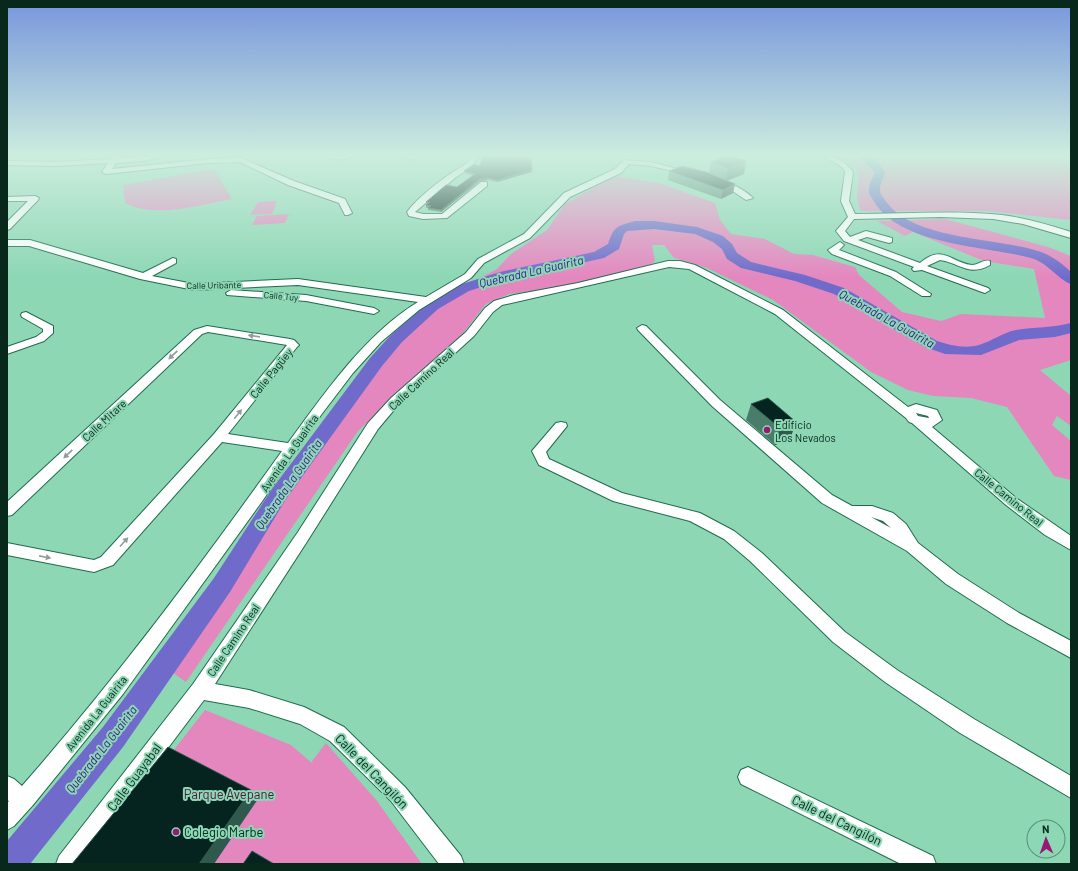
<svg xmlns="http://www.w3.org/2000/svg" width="1078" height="871" viewBox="0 0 1078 871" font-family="Barlow,sans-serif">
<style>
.green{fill:#e487bf}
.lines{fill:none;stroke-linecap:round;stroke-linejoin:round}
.river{fill:#706aca;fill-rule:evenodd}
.minor-casing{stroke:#1f6c4f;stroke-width:2}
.minor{fill:#fff;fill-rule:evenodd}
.wall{fill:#497d6a}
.shaded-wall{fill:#2e594c}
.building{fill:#05231f;stroke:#2e594c}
.oneway{fill:#909e99}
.poi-dot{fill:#971971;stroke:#8dd7b5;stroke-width:1.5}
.labels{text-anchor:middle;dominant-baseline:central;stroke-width:4;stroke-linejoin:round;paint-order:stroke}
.far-street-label{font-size:9px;fill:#09281c;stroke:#8dd7b5}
.street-label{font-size:11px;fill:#09281c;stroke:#8dd7b5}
.poi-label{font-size:11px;fill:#09281c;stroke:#8dd7b5;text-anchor:start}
.water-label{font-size:12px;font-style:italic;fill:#34158a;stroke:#8dd7b5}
.near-street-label{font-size:13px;fill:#09281c;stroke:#8dd7b5}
.near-park-label{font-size:13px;fill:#52143e;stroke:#8dd7b5}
.near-poi-label{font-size:13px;fill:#09281c;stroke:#8dd7b5;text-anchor:start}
</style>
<rect width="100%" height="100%" fill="#8dd7b5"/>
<g class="green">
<path d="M838,156H1071V220L988,211H861C848,184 875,174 838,156Z"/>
<path d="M214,169L232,199C198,205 158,219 125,203L123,185Z"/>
<path d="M614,176L659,183L715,203L720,220L731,234L765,239L794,254L813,255L855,267L859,275L902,312L941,321L961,314L1045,318L1034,269L984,261L913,232L905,236L877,221L945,219L1048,247L1071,256V360L1040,370L1071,396V426L1057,416L1052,425L1071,441V480L1054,476L1007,407L971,398L933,396L908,390L871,372L773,300L707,268L674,258L664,245H652L655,261L647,268L555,288L509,294L486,304L460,337L358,431L186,682L159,663L344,395L374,357L418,312L497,269L511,254L547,230L565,204Z"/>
<path d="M277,201L272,214L250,215L258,202Z"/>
<path d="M289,214L285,223L252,225L257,216Z"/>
<path d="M205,710L291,745L313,764L312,761L326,743L377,801L422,864H85Z"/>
</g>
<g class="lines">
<g class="river">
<path d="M858,156C872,156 878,161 885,172C884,177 880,184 880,189C880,194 883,197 885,200C912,241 998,237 1041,252C1052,256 1063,264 1071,272V284C1060,281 1047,262 1031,258C986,246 901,245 875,203C872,198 868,194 869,189C869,184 873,177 875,172Z"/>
<path d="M635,221H654L697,227L723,236L732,244L737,253L751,262L805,275L844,288L937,341C949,345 965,349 979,345C992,341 1002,333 1016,330C1034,327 1053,328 1071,323V333L1055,337L1019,340L981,355L945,354L925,347L834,294L795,281L741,268L727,259L722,249L713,242L695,234L654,229L627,231L624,234L619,249L604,258L503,280L469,291L438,309L402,342L382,366L286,499L230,592L123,747L30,864H7V841L103,727L214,578L272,489L370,358L390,336L428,303L459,285L500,272L594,252L608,244C614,226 617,226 635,221Z"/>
</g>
<g class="minor-casing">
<g id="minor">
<path d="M114,156H120L119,158L163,156L144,161L116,163L112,169L208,159L241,158L294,181L345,199L352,213L348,215H345L339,203L288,185L240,162L208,163L106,174L102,172L108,163L56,166L7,165V161L56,162L112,159Z"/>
<path d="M326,156H350L351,157C345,161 332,160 326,156Z"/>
<path d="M409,156H417L411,160L407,158Z"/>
<path d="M472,156H479L471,167L455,178L415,212L423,214H442L481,182H487V186L447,218L423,219L409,216L407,212C418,197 437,183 453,172C460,167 468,165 472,156Z"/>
<path d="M824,156C836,156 846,162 853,172L849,201L855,214C904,214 953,210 1002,215C1026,218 1049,225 1071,232V238L1023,224L993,219L941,217L854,219L845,231L850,237L866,231L892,238V242L889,243L867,237L858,240L920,263C943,243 951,263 972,265C979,265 983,259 990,261V265C969,277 960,263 940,260L927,266L988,288L990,290L985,293L982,292L922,270L914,271L912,269L914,267L844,241L836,231L848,217L841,201L845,172L842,167Z"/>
<path d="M624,160L651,162L693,173L689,175L651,166L629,164L621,173L570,197L530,238L484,263L471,278L419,310L381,342L353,373L321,415L263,500L123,694L33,805L14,826L7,830V803L9,801L7,800V776L14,779L22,786C115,680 200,566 282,451L222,442L113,565L94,572L7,555V543L94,560L101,557L214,434L287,345L208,332L202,334L12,515L7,516V502L194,330L207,326L290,339L294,340L299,345L297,347L228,434L288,443C324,394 365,334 418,302L298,285L194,290L140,279L29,246H7V240H30L143,273L173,258L176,259V263L152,276L194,284L298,279L426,297L465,274L478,259L524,234L564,193L615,169Z"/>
<path d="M714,181C726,179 745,190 753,198L746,200L734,192L714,185Z"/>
<path d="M35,196L39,198L38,200L10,229L7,230V222L28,201H7V197Z"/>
<path d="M840,242L844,245L839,250L896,272L931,294L930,296H922L890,276L832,254L828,250Z"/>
<path d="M668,261H680L695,265L783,310L908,407L916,404L937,410L942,420L932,427L1016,498L1071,536V550L1045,535L1006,505L912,423L909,422L906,418L775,314L689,269L669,267L502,305L493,312L474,336L399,404L378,429L308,540L215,684L249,690L304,707L344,727L405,787L461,856L464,864H439L391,801L330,741L300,724L249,708L204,700L81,864H56L59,856L193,684L298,532L368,423L391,398L466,332L485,308L494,301L514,295L578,283ZM916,413L928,416L929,418L918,416Z"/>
<path d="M231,290L306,295L374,308L379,311L374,314L306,301L227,295L226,293Z"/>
<path d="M26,312L53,326V333L44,341L7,354V347L36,337L43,332V329L22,317L21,315L22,313Z"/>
<path d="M642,325L646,326L720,400L832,495L852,506H872L893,513L906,524L918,543L958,574L1019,613L1071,641V658L1007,623L946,584L907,551L822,503L712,406L638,330L637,328ZM871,517L883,521L891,528Z"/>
<path d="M561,422L566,423L567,426L546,452L549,459L622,493L700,513L734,531L762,553L845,632L897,670L974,719L1071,776V798L960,733L885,682L833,642L750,561L724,539L690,521L613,501L539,465L532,451L556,423Z"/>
<path d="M748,767L933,856L936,864H901L741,784L738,777L741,770Z"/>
</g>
</g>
<use href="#minor" class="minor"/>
</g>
<g class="wall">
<path d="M746,161L744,174L726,181L735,184L733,193L721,199L668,180L669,171L709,173L711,162Z"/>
<path d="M480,166L532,170V172L497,182L488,180L480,181L441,212L428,210V208H426V205L427,204L426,202L457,187L473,176L464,173V171Z"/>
<path d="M751,404L796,422L790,439L775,445L746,420Z"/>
</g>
<g class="shaded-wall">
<path d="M746,161L744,174L726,181L728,168Z"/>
<path d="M532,170V172L497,182V180Z"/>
<path d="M488,178V180L480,181L441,212V210L480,179Z"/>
<path d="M735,184L733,193L721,199L723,190Z"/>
<path d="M796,422L790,439L775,445L780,428Z"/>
<path d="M251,790L258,799L214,864H199Z"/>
</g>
<g class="building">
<path d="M483,156H522L531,159L532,170L497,180L488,178L480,179L441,210L428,208L431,206L426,205L430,202H426L446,185L457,187L475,174L464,171L474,164L480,166Z"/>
<path d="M727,156H731L746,161L728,168L711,162Z"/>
<path d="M682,166L706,172L735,184L723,190L669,171Z"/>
<path d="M768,398L796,422L780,428L751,404Z"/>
<path d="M168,747L251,790L199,864H72Z"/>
<path d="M252,851L274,864H243Z"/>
</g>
<defs><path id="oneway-solid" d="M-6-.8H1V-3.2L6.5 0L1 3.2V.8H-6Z"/></defs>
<g class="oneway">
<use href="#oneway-solid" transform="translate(254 336) rotate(-172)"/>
<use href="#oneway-solid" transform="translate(173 355) rotate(137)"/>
<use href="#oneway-solid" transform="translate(238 414) rotate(-51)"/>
<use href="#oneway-solid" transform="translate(68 454) rotate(137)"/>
<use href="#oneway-solid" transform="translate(124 542) rotate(-48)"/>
<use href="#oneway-solid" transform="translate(45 557) rotate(11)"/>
</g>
<linearGradient id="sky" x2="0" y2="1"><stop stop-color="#7896dc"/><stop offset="0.56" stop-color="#ccedde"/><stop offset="1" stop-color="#ccedde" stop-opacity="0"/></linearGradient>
<rect width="1078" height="278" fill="url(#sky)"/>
<g class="poi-dot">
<circle cx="767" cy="430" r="4"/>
<circle cx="176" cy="832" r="4"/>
</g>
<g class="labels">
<g class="far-street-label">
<text transform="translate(214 285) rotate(-1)">Calle Uribante</text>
<text transform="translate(281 296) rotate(5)">Calle Tuy</text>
</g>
<g class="street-label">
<text transform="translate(271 373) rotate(-51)">Calle Pagüey</text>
<text transform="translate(421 379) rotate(-43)">Calle Camino Real</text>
<text transform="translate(104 420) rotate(-43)">Calle Mitare</text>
<text transform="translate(289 453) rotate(-55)">Avenida La Guairita</text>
<text transform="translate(1009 497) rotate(39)">Calle Camino Real</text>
<text transform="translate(233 640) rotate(-56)">Calle Camino Real</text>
<text transform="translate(96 713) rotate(-52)">Avenida La Guairita</text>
</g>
<g class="poi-label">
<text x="775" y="424">Edificio<tspan x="775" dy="13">Los Nevados</tspan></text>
</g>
<g class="water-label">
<text transform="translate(531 271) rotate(-13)">Quebrada La Guairita</text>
<text transform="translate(887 318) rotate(29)">Quebrada La Guairita</text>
<text transform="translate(288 484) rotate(-55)">Quebrada La Guairita</text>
<text transform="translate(101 749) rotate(-52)">Quebrada La Guairita</text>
</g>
<g class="near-street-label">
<text transform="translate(372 771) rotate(46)">Calle del Cangilón</text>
<text transform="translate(134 777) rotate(-53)">Calle Guayabal</text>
<text transform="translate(837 820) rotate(26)">Calle del Cangilón</text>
</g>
<g class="near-park-label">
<text x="229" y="794">Parque Avepane</text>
</g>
<g class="near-poi-label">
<text x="184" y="832">Colegio Marbe</text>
</g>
</g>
<rect width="1078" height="871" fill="none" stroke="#09281c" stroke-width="16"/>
<g transform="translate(1046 839) rotate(358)"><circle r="19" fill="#8dd7b5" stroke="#589178"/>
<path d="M0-3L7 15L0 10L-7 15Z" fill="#971971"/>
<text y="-6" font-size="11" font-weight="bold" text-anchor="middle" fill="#09281c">N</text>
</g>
</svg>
